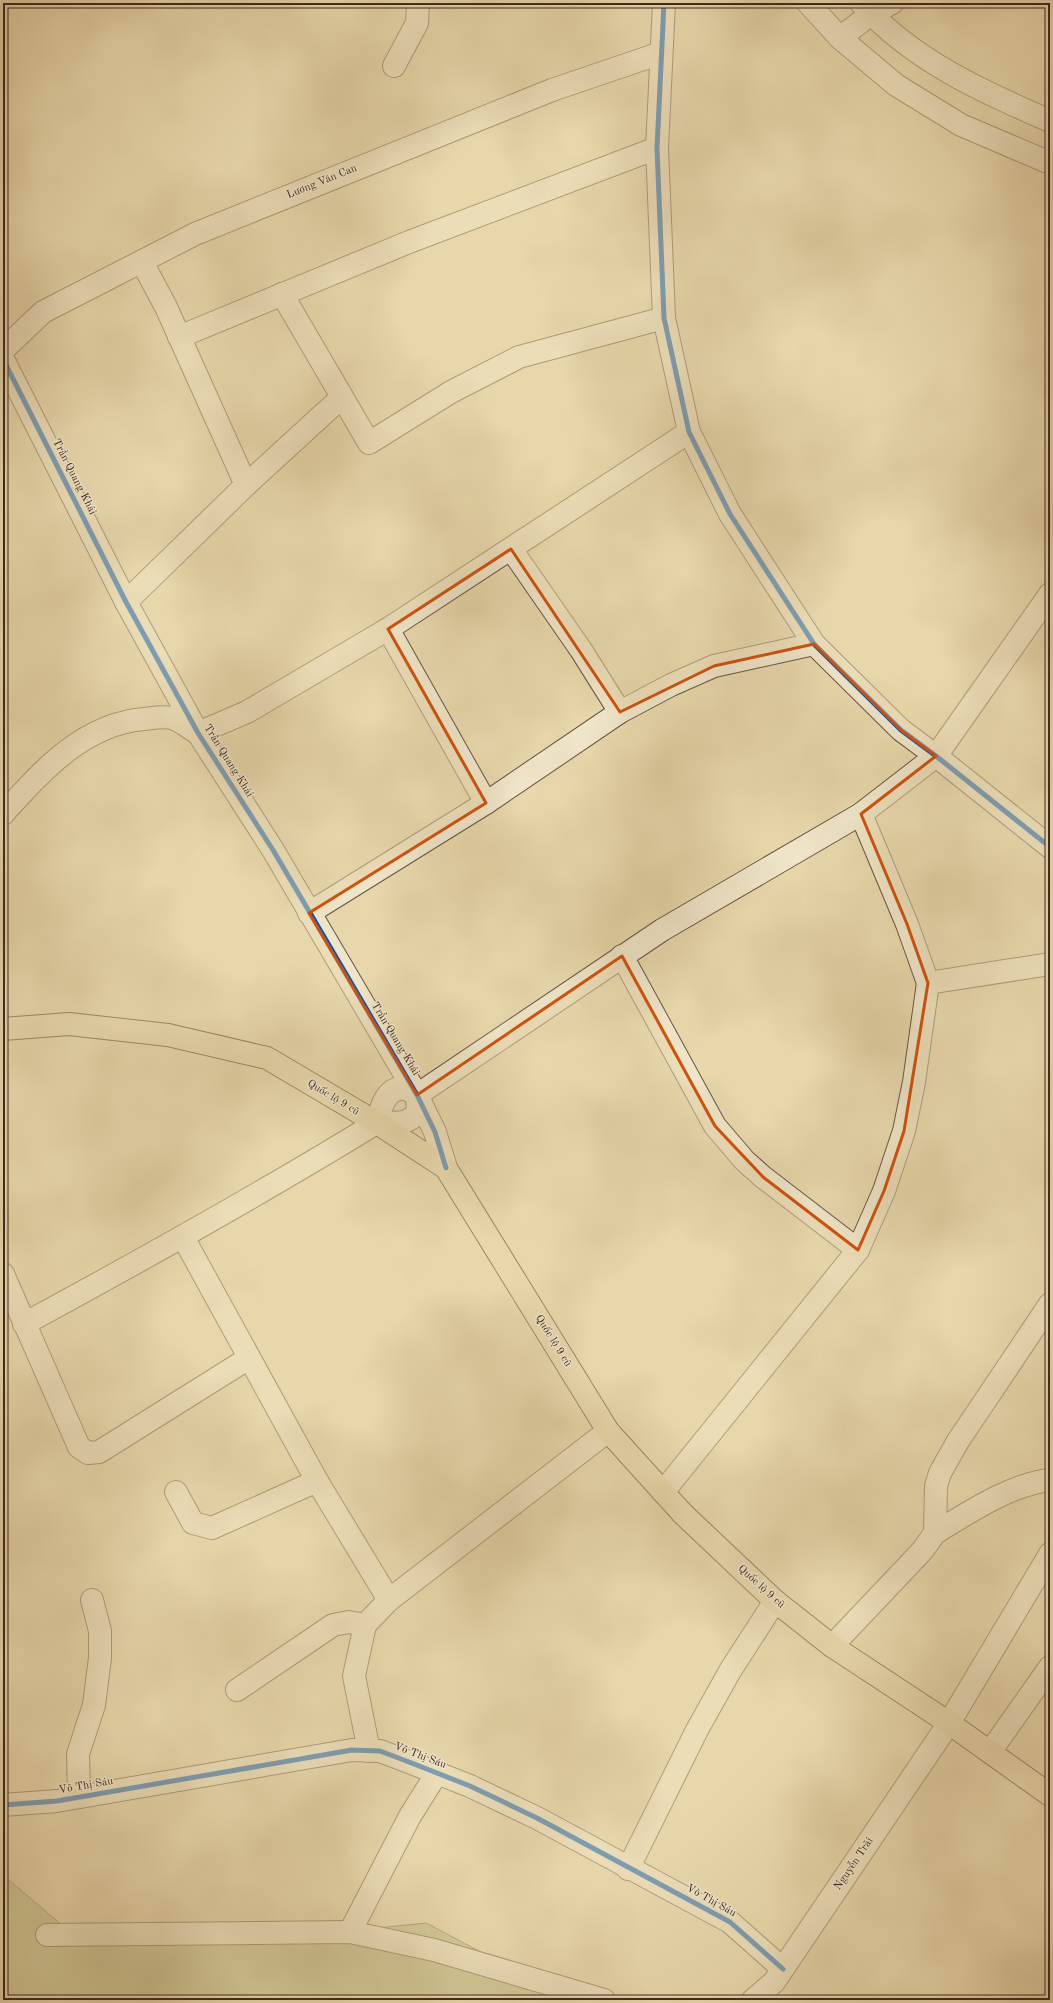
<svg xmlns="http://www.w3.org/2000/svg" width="1053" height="2003" viewBox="0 0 1053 2003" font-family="'Old Standard TT',serif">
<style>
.green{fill:#bdbc84;stroke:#7e7250}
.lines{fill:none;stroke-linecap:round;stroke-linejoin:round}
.minor-casing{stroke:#685440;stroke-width:24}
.major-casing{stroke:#3e281d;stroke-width:24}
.minor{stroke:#efe5c8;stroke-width:22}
.major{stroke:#e7d7ab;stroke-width:22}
.cycleway-casing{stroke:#efe5c8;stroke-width:8}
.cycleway{stroke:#0057b8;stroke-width:5}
.marked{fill:none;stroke:#ce520f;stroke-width:3;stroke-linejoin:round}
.labels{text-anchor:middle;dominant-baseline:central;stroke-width:3;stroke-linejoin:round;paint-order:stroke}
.street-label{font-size:11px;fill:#3e281d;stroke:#efe5c8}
</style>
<rect width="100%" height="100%" fill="#e7d7ab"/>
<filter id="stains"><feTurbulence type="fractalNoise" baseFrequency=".005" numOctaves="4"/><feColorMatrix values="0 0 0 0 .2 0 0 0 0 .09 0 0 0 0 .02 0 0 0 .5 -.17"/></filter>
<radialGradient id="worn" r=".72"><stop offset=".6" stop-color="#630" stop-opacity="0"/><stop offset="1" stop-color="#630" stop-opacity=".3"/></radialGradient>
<path class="green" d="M3,1875L83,1943L252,1941L426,1923L572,2000H3Z"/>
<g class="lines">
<g class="minor-casing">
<g id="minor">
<path d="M664,3L657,148L664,318L689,432L730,514L814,644L901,730L936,756L1050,847"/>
<path d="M808,3L840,38L896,85L961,125L1050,163"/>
<path d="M861,3C912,60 981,91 1050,121"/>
<path d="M840,38L871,14L892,3"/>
<path d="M394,66L417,23L418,3"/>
<path d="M142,262L166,307L246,485"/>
<path d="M282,294L369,443L451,392L519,357L664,318"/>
<path d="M179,337L409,242L657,148"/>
<path d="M3,350L43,312L195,234L552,90L661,53"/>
<path d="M3,359L126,602L198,733L273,850L417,1095L435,1132L446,1168"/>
<path d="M511,549L581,650L620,712"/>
<path d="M126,602L246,485L342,397"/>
<path d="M388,629L486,803"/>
<path d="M3,814C41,772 83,724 144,719C153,718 163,716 172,718C180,720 190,729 198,733L247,712L388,629L689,432"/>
<path d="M309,913L486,803L620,712L671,685L714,666L814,644"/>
<path d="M622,956L715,1126L745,1161L763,1177L858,1250"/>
<path d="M928,983L1050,964"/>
<path d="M417,1095L662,930L861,814L936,756L1050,594"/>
<path d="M377,1123C380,1110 386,1085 405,1089C409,1090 413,1093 417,1095"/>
<path d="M183,1237L317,1481L389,1600"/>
<path d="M3,1274L79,1447L88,1453L99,1452L249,1358"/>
<path d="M24,1324C142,1260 259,1195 373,1125C387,1117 400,1131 418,1113L417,1095"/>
<path d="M176,1492L193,1523L212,1528L317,1481"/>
<path d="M663,1492L858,1250L884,1191L904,1131L914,1082L928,983L907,924L861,814"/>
<path d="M935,1533C968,1513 1011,1484 1050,1480"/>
<path d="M832,1646L922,1551L935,1533L936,1486L940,1473L958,1441L1050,1304"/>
<path d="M237,1690L333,1625L349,1622L365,1625"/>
<path d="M369,1751L354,1676L365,1625L389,1600L608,1431"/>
<path d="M990,1752L1050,1667"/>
<path d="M79,1797L78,1754L94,1705L100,1658V1631L92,1600"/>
<path d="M3,1805L57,1801L352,1750L380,1751L409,1762L470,1786L537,1818L730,1922L783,1969"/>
<path d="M628,1869L697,1730L730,1671L775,1601"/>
<path d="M350,1932L410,1816L437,1773"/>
<path d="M47,1935L350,1932L434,1950L604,2000"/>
<path d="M753,2000L774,1982L949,1723L1050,1554"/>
</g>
</g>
<g class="major-casing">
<path id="major" d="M3,1029L69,1024L168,1035L267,1058L377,1123L446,1168L608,1431L683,1514L775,1601L832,1646L949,1723L1050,1795"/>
</g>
<use href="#minor" class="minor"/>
<use href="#major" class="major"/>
<g class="cycleway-casing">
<g id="cycleway">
<path d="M664,3L657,148L664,318L689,432L730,514L814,644L901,730L936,756L1050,847"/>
<path d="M3,359L126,602L198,733L273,850L417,1095L435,1132L446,1168"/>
<path d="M3,1805L57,1801L352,1750L380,1751L409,1762L470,1786L537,1818L730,1922L783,1969"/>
</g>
</g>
<use href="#cycleway" class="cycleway"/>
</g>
<path d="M0 0H1053V2003H0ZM511,549L620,712L714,666L814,644L901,730L936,756L861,814L907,924L928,983L904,1131L884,1191L858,1250L763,1177L715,1126L622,956L417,1095L309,913L486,803L388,629Z" fill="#e7d7ab" fill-opacity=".55" fill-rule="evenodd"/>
<path class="marked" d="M511,549L620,712L714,666L814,644L901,730L936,756L861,814L907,924L928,983L904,1131L884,1191L858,1250L763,1177L715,1126L622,956L417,1095L309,913L486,803L388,629Z"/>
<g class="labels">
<g class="street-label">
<text transform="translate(322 182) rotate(-22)">Lương Văn Can</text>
<text transform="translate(74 477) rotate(63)">Trần Quang Khải</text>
<text transform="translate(228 761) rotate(58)">Trần Quang Khải</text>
<text transform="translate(395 1039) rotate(59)">Trần Quang Khải</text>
<text transform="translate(333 1098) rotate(31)">Quốc lộ 9 cũ</text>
<text transform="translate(553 1341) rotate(58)">Quốc lộ 9 cũ</text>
<text transform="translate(761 1587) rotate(42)">Quốc lộ 9 cũ</text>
<text transform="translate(420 1756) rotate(21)">Võ Thị Sáu</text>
<text transform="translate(86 1786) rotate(-10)">Võ Thị Sáu</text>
<text transform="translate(854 1864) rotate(-56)">Nguyễn Trãi</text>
<text transform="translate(711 1901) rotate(29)">Võ Thị Sáu</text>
</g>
</g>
<rect width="1053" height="2003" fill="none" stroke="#e7d7ab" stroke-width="16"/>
<rect x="4" y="4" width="1045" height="1995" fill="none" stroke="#3e281d" stroke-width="2"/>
<rect x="8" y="8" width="1037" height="1987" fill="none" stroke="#3e281d"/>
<rect width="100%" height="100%" filter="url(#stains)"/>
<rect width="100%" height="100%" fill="url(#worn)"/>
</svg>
